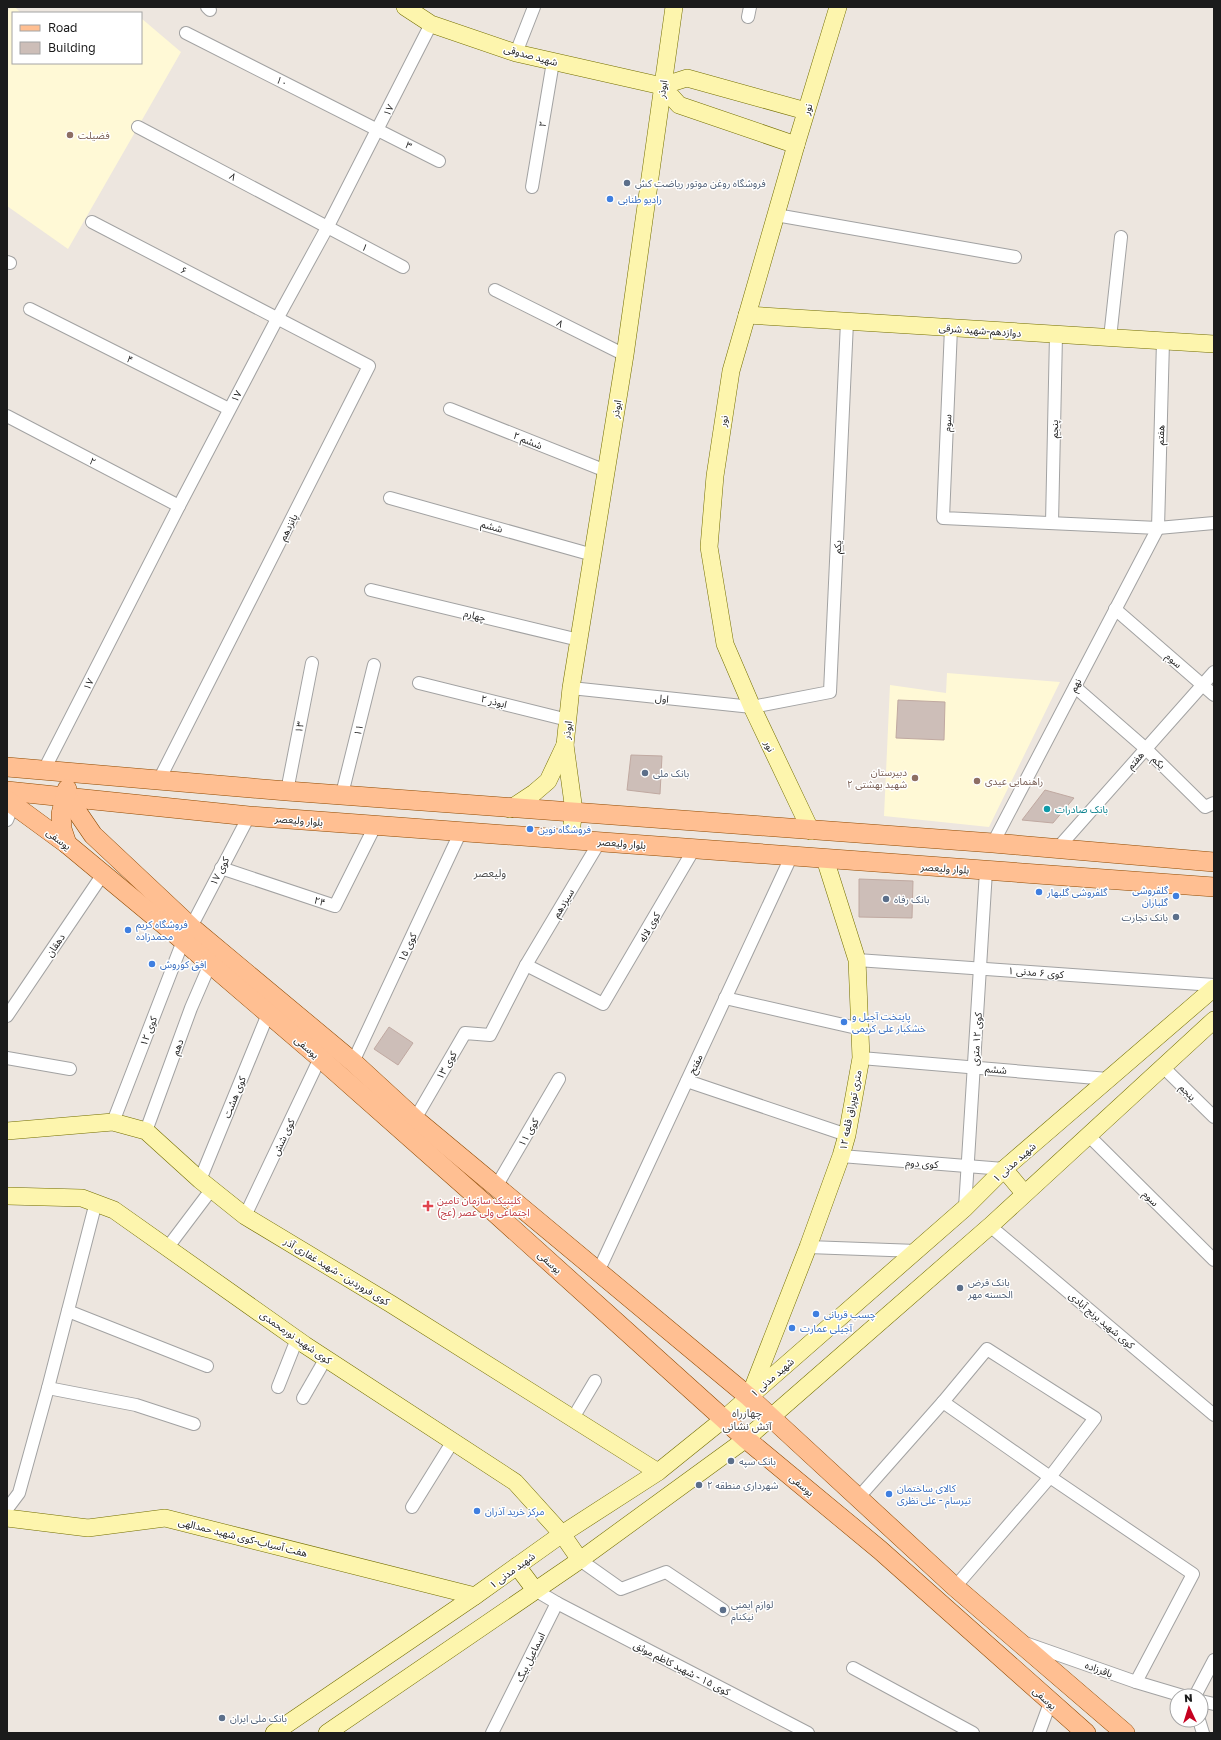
<svg xmlns="http://www.w3.org/2000/svg" width="1221" height="1740" viewBox="0 0 1221 1740" font-family="'Golos Text','Noto Sans Arabic',sans-serif">
<style>
.education{fill:#fff9d6}
.building{fill:#cdbeb8;stroke:#c0a9a1}
.lines{fill:none;stroke-linecap:round;stroke-linejoin:round}
.street-casing{stroke:#a2a2a2;stroke-width:14}
.secondary-casing{stroke:#736e00;stroke-width:18}
.primary-casing{stroke:#914a00;stroke-width:20}
.street{stroke:#fff;stroke-width:12}
.secondary{stroke:#fdf5ad;stroke-width:17}
.primary{stroke:#ffbf92;stroke-width:19}
.education-dot{fill:#8d6e63;stroke:#fff;stroke-width:1.5}
.service-dot{fill:#5c6f8a;stroke:#fff;stroke-width:1.5}
.shop-dot{fill:#3f7fe0;stroke:#fff;stroke-width:1.5}
.culture-dot{fill:#0f9aa8;stroke:#fff;stroke-width:1.5}
.health-dot{fill:#e0444e;stroke:#fff;stroke-width:1.5}
.labels{text-anchor:middle;dominant-baseline:central;stroke-width:3;stroke-linejoin:round;paint-order:stroke}
.street-label{font-size:10px;fill:#1b1b1b;stroke:#fff}
.education-label{font-size:10px;fill:#785e54;stroke:#fff;text-anchor:start}
.service-label{font-size:10px;fill:#4e5e75;stroke:#fff;text-anchor:start}
.shop-label{font-size:10px;fill:#366cbe;stroke:#fff;text-anchor:start}
.culture-label{font-size:10px;fill:#0d838f;stroke:#fff;text-anchor:start}
.health-label{font-size:10px;fill:#be3a42;stroke:#fff;text-anchor:start}
.neighbourhood-label{font-size:11px;fill:#4e4e4e;stroke:#fff}
</style>
<rect width="100%" height="100%" fill="#ede6df"/>
<g class="education">
<path d="M11,7H15L21,13H13V63H74L76,64L77,63H141V18L181,52L68,249L7,206V12Z"/>
<path d="M947,673L1060,682L989,827L884,816L890,685L946,693Z"/>
</g>
<g class="building">
<path d="M898,700L945,702L944,740L896,738Z"/>
<path d="M631,755L662,756L660,794L627,790Z"/>
<path d="M1045,790L1074,798L1053,823L1022,820Z"/>
<path d="M859,879L913,881L912,918L859,917Z"/>
<path d="M389,1027L413,1043L398,1065L374,1049Z"/>
</g>
<g class="lines">
<g class="street-casing">
<g id="street">
<path d="M207,7L210,10"/>
<path d="M748,17L750,7"/>
<path d="M186,33L439,161"/>
<path d="M516,53L534,7"/>
<path d="M138,127L403,267"/>
<path d="M532,187L553,62"/>
<path d="M776,215L1015,257"/>
<path d="M92,222L369,366L159,780"/>
<path d="M7,262L10,263"/>
<path d="M495,290L625,355"/>
<path d="M30,309L229,409"/>
<path d="M951,328L943,518L1158,528L1214,523"/>
<path d="M1110,338L1121,237"/>
<path d="M450,409L606,471"/>
<path d="M7,416L179,506"/>
<path d="M390,498L593,555"/>
<path d="M1052,523L1056,335"/>
<path d="M371,590L579,640"/>
<path d="M1115,609L1214,695"/>
<path d="M419,683L568,720"/>
<path d="M1075,687L1145,748L1205,807L1214,803"/>
<path d="M571,688L752,707L830,692L847,322"/>
<path d="M44,770L179,506L277,319L328,226L431,24"/>
<path d="M287,791L312,663"/>
<path d="M342,794L374,665"/>
<path d="M7,820L13,805"/>
<path d="M993,843L1158,528L1163,341"/>
<path d="M1057,849L1214,672"/>
<path d="M221,868L335,906L375,826"/>
<path d="M191,927L249,816"/>
<path d="M857,960L1214,985"/>
<path d="M526,965L603,1004L694,849"/>
<path d="M725,998L861,1029"/>
<path d="M7,1016L103,874"/>
<path d="M7,1058L70,1069"/>
<path d="M861,1058L1108,1079"/>
<path d="M353,1062L461,831"/>
<path d="M1163,1067L1214,1117"/>
<path d="M687,1081L847,1135"/>
<path d="M415,1119L465,1033L490,1035L526,965L600,841"/>
<path d="M113,1122L183,941"/>
<path d="M146,1131L191,1008L210,964"/>
<path d="M1089,1136L1214,1260"/>
<path d="M841,1156L1004,1169"/>
<path d="M200,1180L268,1014"/>
<path d="M497,1185L559,1079"/>
<path d="M965,1208L986,871"/>
<path d="M245,1216L320,1058"/>
<path d="M990,1226L1214,1415"/>
<path d="M168,1247L211,1190"/>
<path d="M808,1247L917,1251"/>
<path d="M598,1272L791,857"/>
<path d="M68,1311L207,1366"/>
<path d="M278,1387L297,1339"/>
<path d="M48,1388L136,1405L194,1424"/>
<path d="M303,1398L326,1358"/>
<path d="M943,1402L1050,1477L1193,1574L1136,1682"/>
<path d="M573,1418L595,1381"/>
<path d="M859,1497L943,1402L987,1349L1095,1418L1050,1477L955,1587"/>
<path d="M412,1507L453,1441"/>
<path d="M7,1509L19,1493L48,1388L96,1202"/>
<path d="M580,1560L621,1589L666,1572L723,1610"/>
<path d="M557,1603L808,1733"/>
<path d="M1025,1643L1136,1682L1183,1696"/>
<path d="M853,1668L973,1733"/>
<path d="M1195,1696L1214,1660"/>
<path d="M1201,1701L1214,1704"/>
<path d="M1199,1720L1203,1733"/>
<path d="M492,1733L557,1603L535,1590"/>
<path d="M1039,1733L1050,1703"/>
</g>
</g>
<g class="secondary-casing">
<g id="secondary">
<path d="M405,7L431,24L516,53L662,86"/>
<path d="M796,145L679,105L662,86L687,78L806,111"/>
<path d="M747,315L1214,344"/>
<path d="M510,809L534,793L548,781L565,745"/>
<path d="M811,831L752,707L725,644L709,547L715,476L731,371L796,145L838,7"/>
<path d="M570,838L574,811L565,745L571,688L625,355L674,7"/>
<path d="M7,1131L113,1122L146,1131L200,1180L245,1216L391,1304L658,1472"/>
<path d="M1004,1169L1024,1193"/>
<path d="M7,1196L82,1198L114,1210L305,1345L515,1482L562,1534L580,1560"/>
<path d="M750,1395L808,1247L841,1156L847,1135L861,1058L857,960L825,859"/>
<path d="M7,1518L88,1528L165,1518L475,1596"/>
<path d="M517,1566L535,1590"/>
<path d="M274,1733L475,1596L562,1534L658,1472L725,1418L965,1208L1004,1169L1214,988"/>
<path d="M327,1733L580,1560L746,1439L990,1226L1214,1020"/>
</g>
</g>
<g class="primary-casing">
<g id="primary">
<path d="M7,767L287,791L993,843L1214,862"/>
<path d="M7,791L249,816L1214,887"/>
<path d="M67,797L93,835L191,927L353,1062L415,1119L749,1397L955,1587L1125,1733"/>
<path d="M7,800L67,844L173,932L320,1058L484,1203L746,1439L880,1550L1086,1733"/>
<path d="M67,844L62,829L61,814L67,789"/>
</g>
</g>
<use href="#street" class="street"/>
<use href="#secondary" class="secondary"/>
<use href="#primary" class="primary"/>
</g>
<g class="education-dot">
<circle cx="70" cy="135" r="4"/>
<circle cx="915" cy="778" r="4"/>
<circle cx="977" cy="781" r="4"/>
</g>
<g class="service-dot">
<circle cx="627" cy="183" r="4"/>
<circle cx="645" cy="773" r="4"/>
<circle cx="886" cy="899" r="4"/>
<circle cx="1176" cy="917" r="4"/>
<circle cx="960" cy="1288" r="4"/>
<circle cx="731" cy="1461" r="4"/>
<circle cx="699" cy="1485" r="4"/>
<circle cx="723" cy="1610" r="4"/>
<circle cx="222" cy="1718" r="4"/>
</g>
<g class="shop-dot">
<circle cx="610" cy="199" r="4"/>
<circle cx="530" cy="829" r="4"/>
<circle cx="1039" cy="892" r="4"/>
<circle cx="1176" cy="896" r="4"/>
<circle cx="128" cy="930" r="4"/>
<circle cx="152" cy="964" r="4"/>
<circle cx="844" cy="1022" r="4"/>
<circle cx="816" cy="1314" r="4"/>
<circle cx="792" cy="1328" r="4"/>
<circle cx="889" cy="1494" r="4"/>
<circle cx="477" cy="1511" r="4"/>
</g>
<circle class="culture-dot" cx="1047" cy="809" r="4"/>
<path class="health-dot" d="M426 1200h4v4h4v4h-4v4h-4v-4h-4v-4h4z"/>
<g class="labels">
<g class="street-label">
<text transform="translate(531 55) rotate(15)">شهید صدوقی</text>
<text transform="translate(282 81) rotate(27)">۱۰</text>
<text transform="translate(662 89) rotate(-82)">ابوذر</text>
<text transform="translate(807 109) rotate(-73)">نور</text>
<text transform="translate(388 110) rotate(-63)">۱۷</text>
<text transform="translate(542 124) rotate(-80)">۲</text>
<text transform="translate(409 145) rotate(28)">۳</text>
<text transform="translate(233 176) rotate(28)">۸</text>
<text transform="translate(365 247) rotate(29)">۱</text>
<text transform="translate(184 270) rotate(28)">۶</text>
<text transform="translate(560 323) rotate(27)">۸</text>
<text transform="translate(980 330) rotate(4)">دوازدهم-شهید شرقی</text>
<text transform="translate(130 359) rotate(27)">۴</text>
<text transform="translate(236 396) rotate(-62)">۱۷</text>
<text transform="translate(616 409) rotate(-81)">ابوذر</text>
<text transform="translate(723 421) rotate(-81)">نور</text>
<text transform="translate(947 423) rotate(-87)">سوم</text>
<text transform="translate(1054 429) rotate(-89)">پنجم</text>
<text transform="translate(1160 435) rotate(-88)">هفتم</text>
<text transform="translate(528 440) rotate(22)">ششم ۲</text>
<text transform="translate(93 461) rotate(28)">۲</text>
<text transform="translate(492 526) rotate(15)">ششم</text>
<text transform="translate(288 527) rotate(-63)">پانزدهم</text>
<text transform="translate(837 547) rotate(-87)">یکم</text>
<text transform="translate(475 615) rotate(14)">چهارم</text>
<text transform="translate(1174 660) rotate(41)">سوم</text>
<text transform="translate(88 684) rotate(-63)">۱۷</text>
<text transform="translate(1075 685) rotate(-62)">نهم</text>
<text transform="translate(662 698) rotate(6)">اول</text>
<text transform="translate(494 701) rotate(14)">۲ ابوذر</text>
<text transform="translate(299 727) rotate(-79)">۱۳</text>
<text transform="translate(358 730) rotate(-76)">۱۱</text>
<text transform="translate(567 730) rotate(-83)">ابوذر</text>
<text transform="translate(770 746) rotate(65)">نور</text>
<text transform="translate(1135 760) rotate(-49)">هفتم</text>
<text transform="translate(1159 762) rotate(45)">یکم</text>
<text transform="translate(299 820) rotate(5)">بلوار ولیعصر</text>
<text transform="translate(59 839) rotate(37)">یوسفی</text>
<text transform="translate(622 843) rotate(5)">بلوار ولیعصر</text>
<text transform="translate(945 868) rotate(4)">بلوار ولیعصر</text>
<text transform="translate(219 871) rotate(-63)">کوی ۱۷</text>
<text transform="translate(320 901) rotate(18)">۲۴</text>
<text transform="translate(563 903) rotate(-59)">سیزدهم</text>
<text transform="translate(649 927) rotate(-60)">کوی لاله</text>
<text transform="translate(55 945) rotate(-56)">دهقان</text>
<text transform="translate(407 947) rotate(-65)">کوی ۱۵</text>
<text transform="translate(1036 972) rotate(4)">کوی ۶ مدنی ۱</text>
<text transform="translate(148 1031) rotate(-69)">کوی ۱۲</text>
<text transform="translate(976 1039) rotate(-86)">کوی ۱۲ متری</text>
<text transform="translate(177 1047) rotate(-70)">دهم</text>
<text transform="translate(307 1047) rotate(41)">یوسفی</text>
<text transform="translate(695 1064) rotate(-65)">مفتح</text>
<text transform="translate(446 1065) rotate(-60)">کوی ۱۳</text>
<text transform="translate(996 1069) rotate(5)">ششم</text>
<text transform="translate(1188 1092) rotate(45)">پنجم</text>
<text transform="translate(234 1097) rotate(-68)">کوی هشت</text>
<text transform="translate(850 1110) rotate(-79)">۱۲ متری توپراق قلعه</text>
<text transform="translate(528 1132) rotate(-60)">کوی ۱۱</text>
<text transform="translate(283 1137) rotate(-65)">کوی شش</text>
<text transform="translate(1014 1162) rotate(-42)">شهید مدنی ۱</text>
<text transform="translate(922 1163) rotate(4)">کوی دوم</text>
<text transform="translate(1151 1198) rotate(45)">سوم</text>
<text transform="translate(550 1262) rotate(42)">یوسفی</text>
<text transform="translate(337 1271) rotate(31)">کوی فروردین - شهید غفاری آذر</text>
<text transform="translate(1102 1320) rotate(40)">کوی شهید برنج آبادی</text>
<text transform="translate(296 1337) rotate(35)">کوی شهید نورمحمدی</text>
<text transform="translate(772 1377) rotate(-41)">شهید مدنی ۱</text>
<text transform="translate(802 1485) rotate(40)">یوسفی</text>
<text transform="translate(243 1537) rotate(14)">هفت آسیاب-کوی شهید حمدالهی</text>
<text transform="translate(512 1570) rotate(-36)">شهید مدنی ۱</text>
<text transform="translate(530 1657) rotate(-64)">اسماعیل بیگ</text>
<text transform="translate(682 1668) rotate(27)">کوی ۱۵ - شهید کاظم موثق</text>
<text transform="translate(1099 1669) rotate(20)">باقرزاده</text>
<text transform="translate(1045 1698) rotate(42)">یوسفی</text>
</g>
<g class="education-label">
<text x="78" y="135">فضیلت</text>
<text x="907" y="772" text-anchor="end">دبیرستان<tspan x="907" dy="12">شهید بهشتی ۲</tspan></text>
<text x="985" y="781">راهنمایی عیدی</text>
</g>
<g class="service-label">
<text x="635" y="183">فروشگاه روغن موتور ریاضت کش</text>
<text x="653" y="773">بانک ملی</text>
<text x="894" y="899">بانک رفاه</text>
<text x="1168" y="917" text-anchor="end">بانک تجارت</text>
<text x="968" y="1282">بانک قرض<tspan x="968" dy="12">الحسنه مهر</tspan></text>
<text x="739" y="1461">بانک سپه</text>
<text x="707" y="1485">شهرداری منطقه ۲</text>
<text x="731" y="1604">لوازم ایمنی<tspan x="731" dy="12">نیکنام</tspan></text>
<text x="230" y="1718">بانک ملی ایران</text>
</g>
<g class="shop-label">
<text x="618" y="199">رادیو طنابی</text>
<text x="538" y="829">فروشگاه نوین</text>
<text x="1168" y="890" text-anchor="end">گلفروشی<tspan x="1168" dy="12">گلباران</tspan></text>
<text x="1047" y="892">گلفروشی گلبهار</text>
<text x="136" y="924">فروشگاه کریم<tspan x="136" dy="12">محمدزاده</tspan></text>
<text x="160" y="964">افق کوروش</text>
<text x="852" y="1016">پایتخت آجیل و<tspan x="852" dy="12">خشکبار علی کریمی</tspan></text>
<text x="824" y="1314">چسب قربانی</text>
<text x="800" y="1328">آجیلی عمارت</text>
<text x="897" y="1488">کالای ساختمان<tspan x="897" dy="12">تیرسام - علی نظری</tspan></text>
<text x="485" y="1511">مرکز خرید آذران</text>
</g>
<g class="culture-label">
<text x="1055" y="809">بانک صادرات</text>
</g>
<g class="health-label">
<text x="437" y="1200">کلینیک سازمان تامین<tspan x="437" dy="12">اجتماعی ولی عصر (عج)</tspan></text>
</g>
<g class="neighbourhood-label">
<text x="490" y="872">ولیعصر</text>
<text x="747" y="1412">چهارراه<tspan x="747" dy="13">آتش نشانی</tspan></text>
</g>
</g>
<rect width="1221" height="1740" fill="none" stroke="#1b1b1b" stroke-width="16"/>
<rect x="12" y="12" width="130" height="52" fill="#ffffff" stroke="#a4a4a4"/>
<rect x="20" y="25" width="20" height="6" fill="#ffbf92" stroke="#a4a4a4"/>
<text x="48" y="32" font-size="12" fill="#1b1b1b">Road</text>
<rect x="20" y="42" width="20" height="12" fill="#cdbeb8" stroke="#a4a4a4"/>
<text x="48" y="52" font-size="12" fill="#1b1b1b">Building</text>
<g transform="translate(1189 1708) rotate(356)"><circle r="19" fill="#ffffff" stroke="#a4a4a4"/>
<path d="M0-3L7 15L0 10L-7 15Z" fill="#c5001f"/>
<text y="-6" font-size="11" font-weight="bold" text-anchor="middle" fill="#1b1b1b">N</text>
</g>
</svg>
